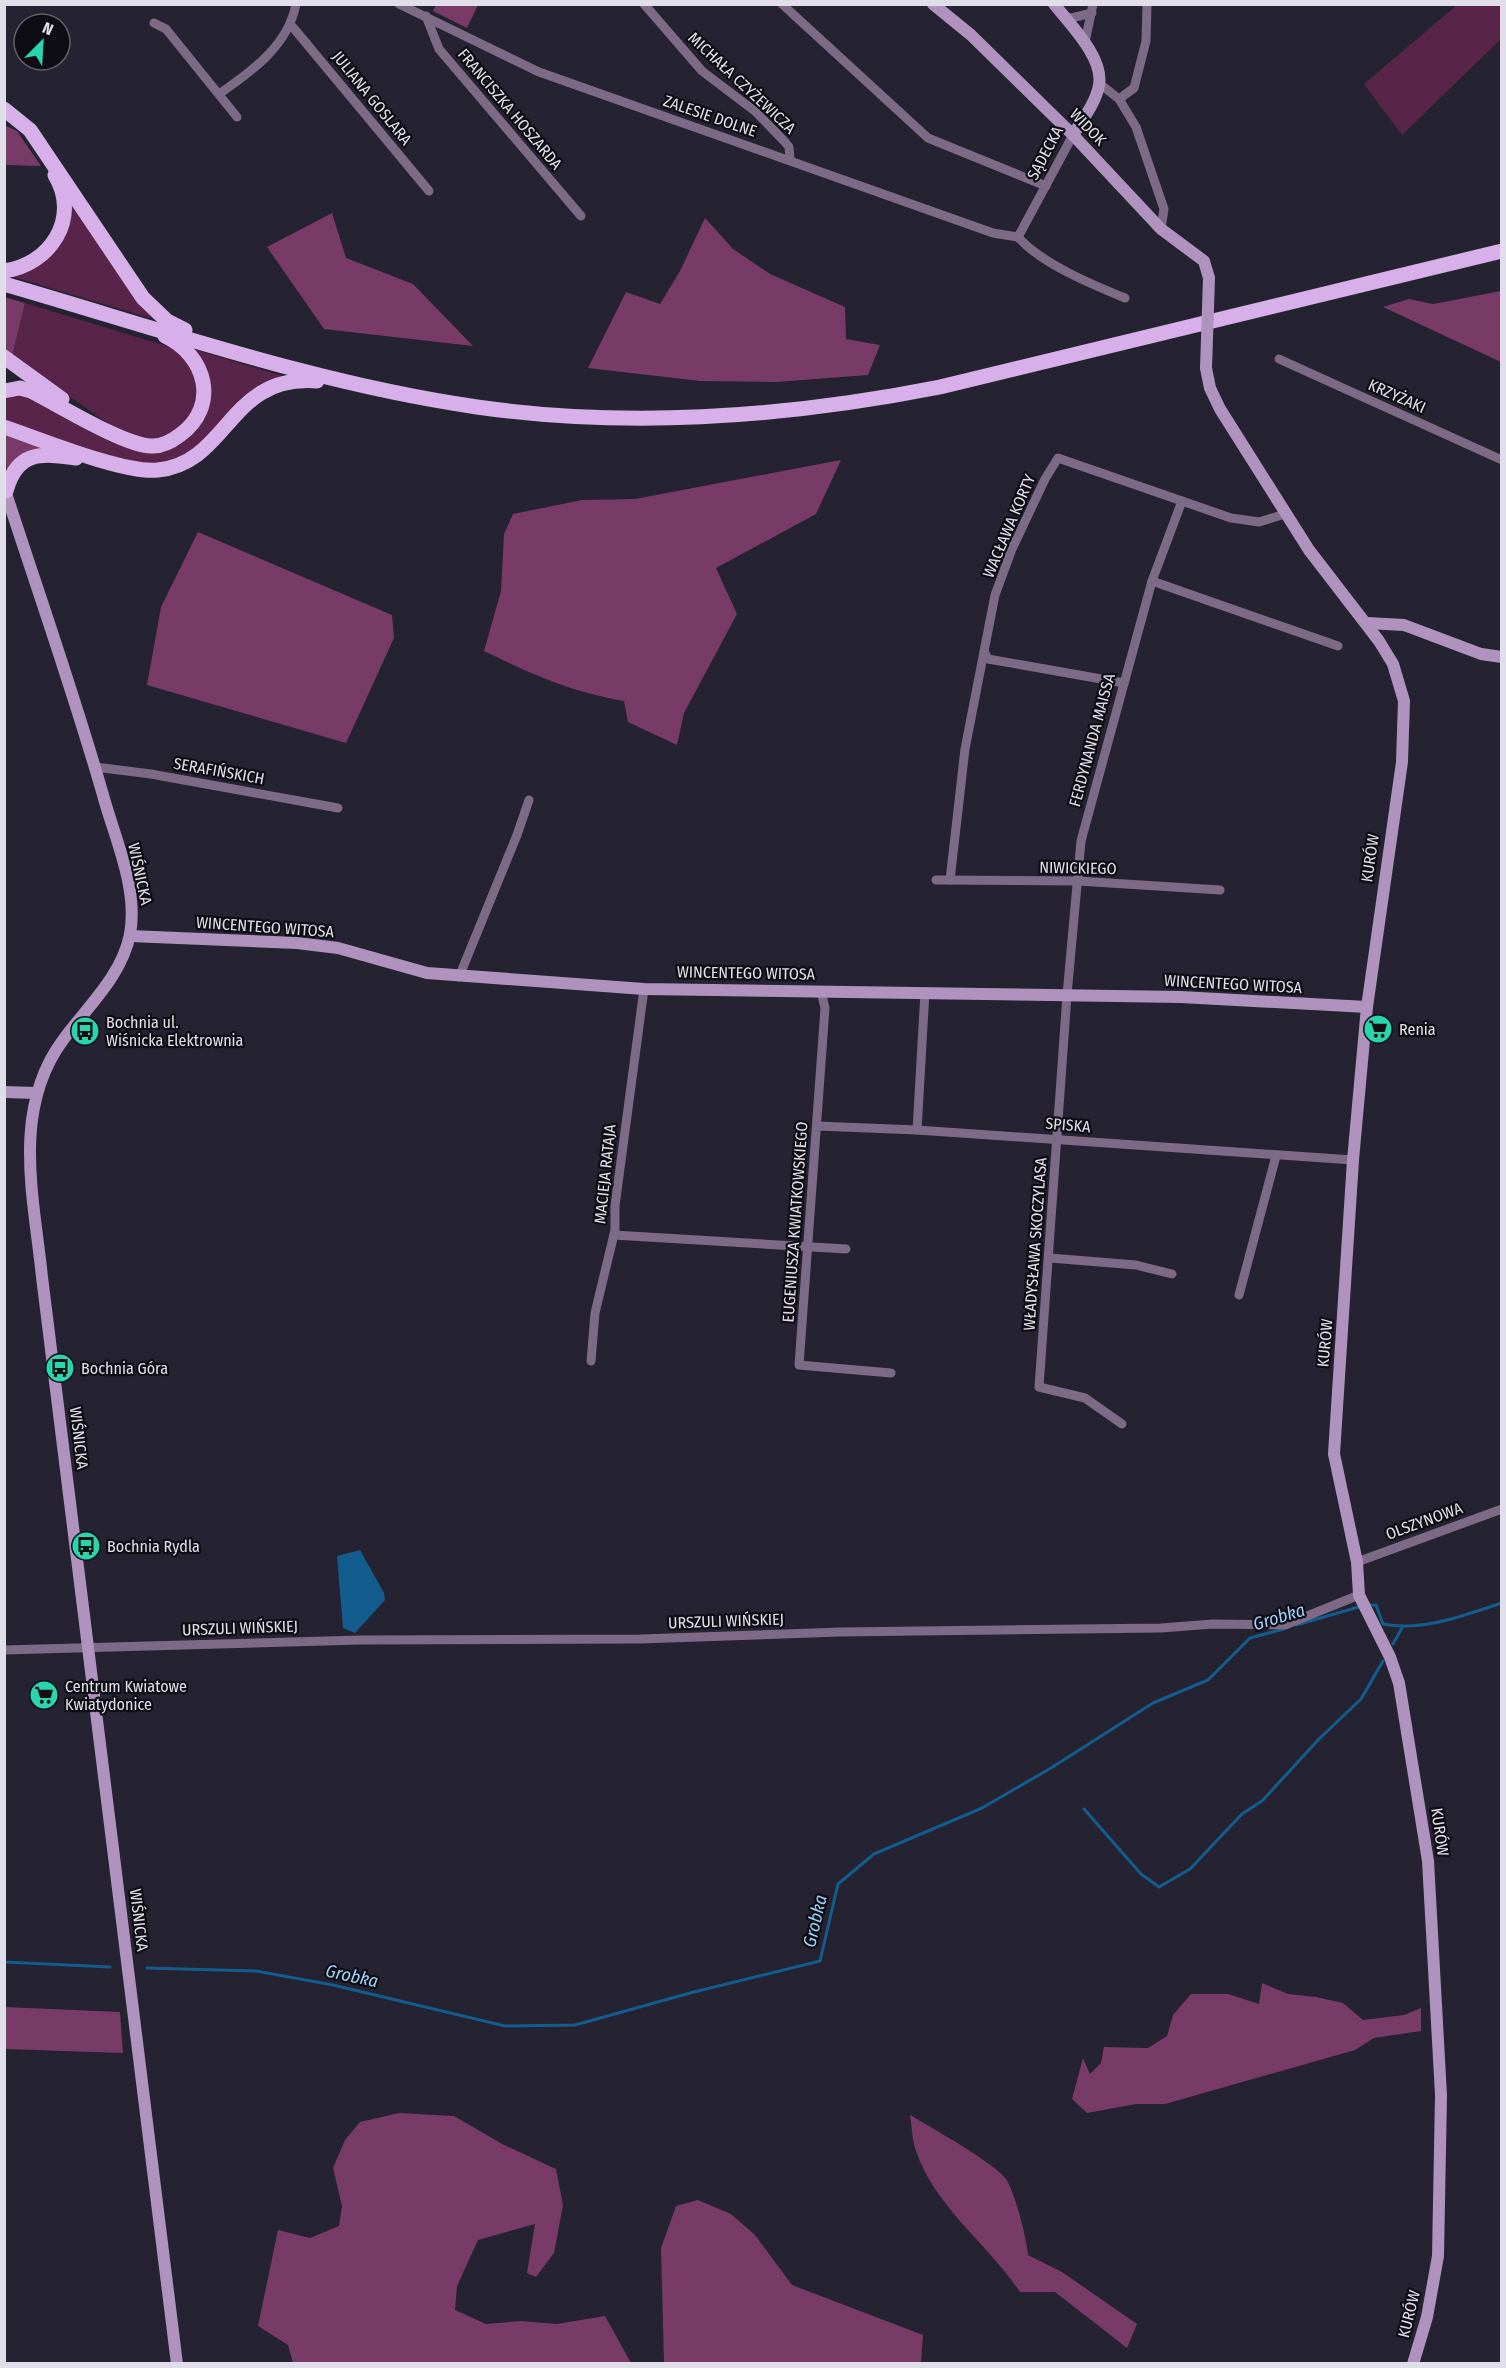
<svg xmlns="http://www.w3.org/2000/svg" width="1506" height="2368" viewBox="0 0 1506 2368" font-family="'Fira Sans Condensed',sans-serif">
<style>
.green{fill:#58244a}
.forest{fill:#783b67}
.water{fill:#125d8e}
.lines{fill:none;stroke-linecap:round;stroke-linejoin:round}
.stream{stroke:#125d8e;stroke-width:3}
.street{stroke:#7d6a86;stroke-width:9}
.secondary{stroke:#af92bd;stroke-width:12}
.primary{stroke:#d7b0e9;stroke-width:15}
.secondary-bridge{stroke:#af92bd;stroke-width:12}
.labels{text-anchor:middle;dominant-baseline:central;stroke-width:4.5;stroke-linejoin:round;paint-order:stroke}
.street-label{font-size:16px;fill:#e0dfe9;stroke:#0e0d13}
.poi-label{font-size:16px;fill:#e0dfe9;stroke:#0e0d13;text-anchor:start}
.water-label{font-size:18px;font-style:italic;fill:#9fd3fe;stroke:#0e0d13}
</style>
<rect width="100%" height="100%" fill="#252231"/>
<g class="green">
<path d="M1457,5H1501V39L1402,135L1364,84Z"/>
<path d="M72,203L151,315L150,318L14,277V275C56,266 58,239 72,203Z"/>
<path d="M25,303L176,349C204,376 199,390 189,423L154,443L113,427L12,356Z"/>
<path d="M196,350L286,377C265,394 189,460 168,463C129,470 45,435 5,423L4,399L23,395C69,414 137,476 185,441C195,434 206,421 208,408C211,390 194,369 196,350Z"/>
</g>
<g class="forest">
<path d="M436,5V4L478,5L467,28L433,11Z"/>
<path d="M4,125L17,131L41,166L5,165Z"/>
<path d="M332,213L346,258L413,284L473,346L324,329L267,247Z"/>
<path d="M705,218L733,249L770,274L845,307L846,339L880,345L868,375L776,382L700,381L588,368L626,292L660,304L680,271Z"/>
<path d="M1501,291V362L1383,307L1409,299L1433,304Z"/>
<path d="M4,297L25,303L12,356L5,350Z"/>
<path d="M4,432L51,450L7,475Z"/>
<path d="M841,460L816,514L716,568L737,614L684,713L677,745L628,722L624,701C569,691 534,675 484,651L501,591L504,534L513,514L582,500L635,499Z"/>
<path d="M198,532L392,615L394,638L346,743L147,685L161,607Z"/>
<path d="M1262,1983L1288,1994L1316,1997L1343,2003L1363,2020L1404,2015L1421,2008V2031L1374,2038L1355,2050L1165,2104H1136L1087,2113L1072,2099L1083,2058L1090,2074L1101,2063L1104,2047L1148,2048L1167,2036L1173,2015L1191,1994H1228L1259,2004Z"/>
<path d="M5,2007L120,2012L123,2053L5,2049Z"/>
<path d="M399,2113L454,2116L504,2145L556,2169L563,2205L554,2253L536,2277L527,2273L535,2224L478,2240L457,2286L455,2310L486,2324L521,2321L557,2324L605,2316L631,2363H293L288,2345L258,2326L278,2230L310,2238L339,2226L342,2206L333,2168L345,2140L360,2122Z"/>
<path d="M910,2115C929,2126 996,2164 1006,2179C1015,2193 1027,2239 1028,2255L1062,2272L1137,2324L1127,2348L1055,2292H1020C988,2244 935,2207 916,2151C912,2140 912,2126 910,2115Z"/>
<path d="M698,2200L731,2214L755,2235L792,2285L923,2335L921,2363H664L661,2248L676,2206Z"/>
</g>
<path class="water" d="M360,1550L384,1593L385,1600L355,1633L343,1628L337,1556Z"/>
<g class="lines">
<g class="stream">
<path d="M1368,1605H1376L1383,1624C1423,1632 1464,1615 1502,1603"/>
<path d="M1296,1625L1362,1606"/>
<path d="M1393,1644L1402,1628"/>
<path d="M1084,1809L1141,1874L1159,1887L1190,1869L1242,1814L1262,1801L1319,1739L1361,1699L1383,1661"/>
<path d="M4,1962L110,1967"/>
<path d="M147,1968L256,1971L333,1985L505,2026L575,2025L690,1993L820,1961L838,1884L874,1854L982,1808L1051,1768L1153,1703L1208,1680L1250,1638L1284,1629"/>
</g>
<g class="street">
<path d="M399,4L539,72L993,233L1018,237"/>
<path d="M644,4L702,71L756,112L785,142L789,147L790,159"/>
<path d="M782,4L928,138L1046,186"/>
<path d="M426,16L439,49L581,216"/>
<path d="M1067,19L1092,13"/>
<path d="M154,23L166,29L237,117"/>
<path d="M291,25L429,191"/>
<path d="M1085,42L1093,4"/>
<path d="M1100,84L1119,99L1136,127L1164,209L1161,229"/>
<path d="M219,94C252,71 288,46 296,4"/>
<path d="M1119,99L1134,88L1146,41L1147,4"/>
<path d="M1018,237C1040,263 1093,285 1125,298"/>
<path d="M1018,237L1073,135"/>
<path d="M1279,359L1502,460"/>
<path d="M1152,581L1338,646"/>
<path d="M985,653L988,659L1124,683"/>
<path d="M95,767L151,774L338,808"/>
<path d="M936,880L1078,881L1220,890"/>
<path d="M950,880L965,749L995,595L1012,549L1045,479L1058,458L1231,518L1259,522L1285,514"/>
<path d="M459,977L517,835L529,800"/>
<path d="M821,991L825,1008L799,1365L891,1373"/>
<path d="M817,1126L917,1130L1353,1160"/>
<path d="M917,1130L925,992"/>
<path d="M614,1235L846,1249"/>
<path d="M1050,1258L1136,1265L1172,1274"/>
<path d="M1239,1295L1276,1156"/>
<path d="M591,1361L595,1313L615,1230V1206L644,989"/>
<path d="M1122,1424L1085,1398L1039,1387L1067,995L1081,841L1152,581L1182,501"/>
<path d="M1357,1562L1502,1509"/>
<path d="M4,1650L361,1640L640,1639L840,1632L1161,1628L1213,1624L1285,1625L1359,1595"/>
</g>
<g class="secondary">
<path d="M933,4L971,35L1073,135L1161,229L1204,261L1209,278"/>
<path d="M1054,4C1070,24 1104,58 1099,85C1096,103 1082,120 1073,135"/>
<path d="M1206,368L1210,388L1220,409L1309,550L1379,641L1393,664L1404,701L1402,762L1367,1007L1353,1160L1334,1454L1357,1562L1359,1595L1390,1657L1399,1683L1428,1861L1441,2095L1438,2256L1427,2317L1413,2364"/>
<path d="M4,487C38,592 75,696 105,802C117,843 138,891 130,934C122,976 87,1007 63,1040C11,1110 34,1198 42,1277L177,2364"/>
<path d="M1367,623L1404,625L1481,654L1502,657"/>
<path d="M130,936L297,943L338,948L427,973L644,989L1181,997L1367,1007"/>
<path d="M4,1092L37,1093"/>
</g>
<g class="primary">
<path d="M4,109L30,130L143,298L167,321L185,330"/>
<path d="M4,271C50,265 81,218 55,175"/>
<path d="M4,284C160,329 316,384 477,407C632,429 788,417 940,387L1502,251"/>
<path d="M4,357L62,399"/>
<path d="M4,391L20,388L31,391C59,405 123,445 151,446C162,447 172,441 180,435C220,406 206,355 165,336"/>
<path d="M4,427C40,439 124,474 158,470C229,463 228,374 317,381"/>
<path d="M6,491C17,451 40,453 76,458"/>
</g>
<path class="secondary-bridge" d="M1206,368L1209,278"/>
</g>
<defs>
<g id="supermarket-disc" transform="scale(1.5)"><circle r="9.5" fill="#28d5ad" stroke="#0e0d13"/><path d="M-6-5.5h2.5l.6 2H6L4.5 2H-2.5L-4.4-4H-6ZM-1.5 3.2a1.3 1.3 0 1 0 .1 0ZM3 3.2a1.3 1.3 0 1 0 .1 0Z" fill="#111"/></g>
<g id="bus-disc" transform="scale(1.5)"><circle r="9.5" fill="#28d5ad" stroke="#0e0d13"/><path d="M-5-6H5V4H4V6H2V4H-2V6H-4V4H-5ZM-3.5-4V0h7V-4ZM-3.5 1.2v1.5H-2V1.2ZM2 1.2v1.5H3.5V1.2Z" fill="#111"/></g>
</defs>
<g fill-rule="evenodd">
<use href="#supermarket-disc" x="1378" y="1029"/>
<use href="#bus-disc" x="85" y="1031"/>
<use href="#bus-disc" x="60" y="1368"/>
<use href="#bus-disc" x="86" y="1546"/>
<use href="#supermarket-disc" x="44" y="1695"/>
</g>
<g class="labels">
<g class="street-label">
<text transform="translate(742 83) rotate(43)">MICHAŁA CZYŻEWICZA</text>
<text transform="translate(372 98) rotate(51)">JULIANA GOSLARA</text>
<text transform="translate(510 109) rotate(50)">FRANCISZKA HOSZARDA</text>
<text transform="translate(710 116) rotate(19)">ZALESIE DOLNE</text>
<text transform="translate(1088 127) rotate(46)">WIDOK</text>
<text transform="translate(1045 153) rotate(-62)">SĄDECKA</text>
<text transform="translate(1397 396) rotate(24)">KRZYŻAKI</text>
<text transform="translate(1009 526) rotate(-67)">WACŁAWA KORTY</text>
<text transform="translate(1092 740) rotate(-75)">FERDYNANDA MAISSA</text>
<text transform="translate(219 771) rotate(10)">SERAFIŃSKICH</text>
<text transform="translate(1370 858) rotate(-82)">KURÓW</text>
<text transform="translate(1078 868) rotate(1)">NIWICKIEGO</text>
<text transform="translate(140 874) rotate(78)">WIŚNICKA</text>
<text transform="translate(265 927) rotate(4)">WINCENTEGO WITOSA</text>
<text transform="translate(746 973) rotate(1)">WINCENTEGO WITOSA</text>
<text transform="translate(1233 984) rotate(3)">WINCENTEGO WITOSA</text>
<text transform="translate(1068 1125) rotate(5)">SPISKA</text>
<text transform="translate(605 1174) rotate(-84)">MACIEJA RATAJA</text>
<text transform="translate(795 1222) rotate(-86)">EUGENIUSZA KWIATKOWSKIEGO</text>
<text transform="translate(1035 1244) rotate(-86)">WŁADYSŁAWA SKOCZYLASA</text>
<text transform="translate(1325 1343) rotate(-85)">KURÓW</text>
<text transform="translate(79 1438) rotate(83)">WIŚNICKA</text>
<text transform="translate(1424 1521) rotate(-20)">OLSZYNOWA</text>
<text transform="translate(726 1621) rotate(-2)">URSZULI WIŃSKIEJ</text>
<text transform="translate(240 1628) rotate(-2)">URSZULI WIŃSKIEJ</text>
<text transform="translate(1440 1832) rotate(82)">KURÓW</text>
<text transform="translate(139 1920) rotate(83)">WIŚNICKA</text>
<text transform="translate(1409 2314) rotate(-76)">KURÓW</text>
</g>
<g class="poi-label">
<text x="106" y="1022">Bochnia ul.<tspan x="106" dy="18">Wiśnicka Elektrownia</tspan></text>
<text x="1399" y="1029">Renia</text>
<text x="81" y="1368">Bochnia Góra</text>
<text x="107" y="1546">Bochnia Rydla</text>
<text x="65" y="1686">Centrum Kwiatowe<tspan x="65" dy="18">Kwiatydonice</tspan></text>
</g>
<g class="water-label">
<text transform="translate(1279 1617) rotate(-17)">Grobka</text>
<text transform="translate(815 1921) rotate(-77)">Grobka</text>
<text transform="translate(352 1976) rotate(12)">Grobka</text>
</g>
</g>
<rect width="1506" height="2368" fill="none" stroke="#e0dfe9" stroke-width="12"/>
<g transform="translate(42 42) rotate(24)"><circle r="28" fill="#0e0d13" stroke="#626169" stroke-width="1.5"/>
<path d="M0-4.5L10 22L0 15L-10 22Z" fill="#28d5ad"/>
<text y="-9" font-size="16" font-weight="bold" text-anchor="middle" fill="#e0dfe9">N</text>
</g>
</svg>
